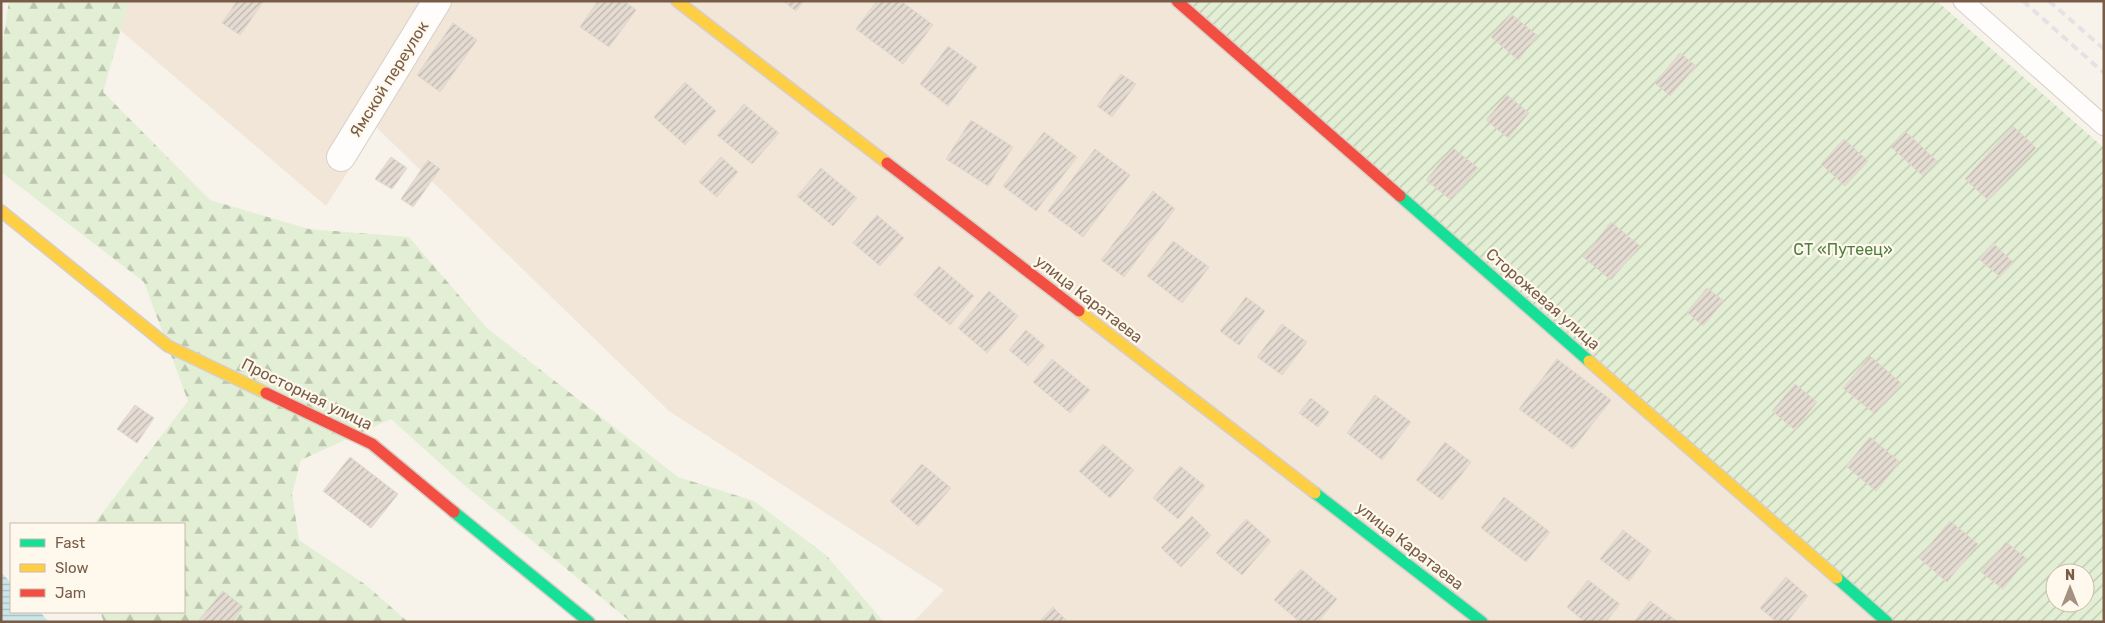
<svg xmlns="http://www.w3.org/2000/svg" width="2105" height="623" viewBox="0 0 2105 623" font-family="Rubik,sans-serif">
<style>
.residential{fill:#f1e6d8}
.forest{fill:url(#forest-firs)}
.garden{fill:url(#garden-furrows);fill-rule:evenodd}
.water{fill:url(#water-rules)}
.building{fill:url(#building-hatch);stroke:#e1d7cd}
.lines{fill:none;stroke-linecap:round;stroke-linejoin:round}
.lane-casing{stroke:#d7d0c9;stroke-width:21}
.street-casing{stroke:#d7d0c9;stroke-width:30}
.fast-casing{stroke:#d7cfc7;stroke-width:14}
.slow-casing{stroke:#d7cfc7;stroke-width:14}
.jam-casing{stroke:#d7cfc7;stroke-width:14}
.lane{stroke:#fefdfc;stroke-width:19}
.street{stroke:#fefdfc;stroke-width:28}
.fast{stroke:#16e098;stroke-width:11}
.slow{stroke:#ffcf43;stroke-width:11}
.jam{stroke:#f24e42;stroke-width:11}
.rail{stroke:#e5e2e5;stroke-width:4;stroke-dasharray:8 5;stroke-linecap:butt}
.labels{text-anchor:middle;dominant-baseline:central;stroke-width:4.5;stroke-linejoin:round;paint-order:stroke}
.street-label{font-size:16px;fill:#785c48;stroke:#fff9ed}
.park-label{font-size:16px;fill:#4f7f40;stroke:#fff9ed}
</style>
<defs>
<pattern id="forest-firs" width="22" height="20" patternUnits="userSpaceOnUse" patternTransform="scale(1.25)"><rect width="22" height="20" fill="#e2efd4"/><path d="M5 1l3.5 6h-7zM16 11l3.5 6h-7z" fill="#bcc5ae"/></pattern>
<pattern id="garden-furrows" width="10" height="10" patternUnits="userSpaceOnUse" patternTransform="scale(1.25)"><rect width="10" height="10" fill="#e2efd4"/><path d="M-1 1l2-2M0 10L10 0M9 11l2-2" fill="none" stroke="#bcc5ae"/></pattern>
<pattern id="water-rules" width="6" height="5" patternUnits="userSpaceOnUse" patternTransform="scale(1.25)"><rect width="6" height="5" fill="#cbe5e9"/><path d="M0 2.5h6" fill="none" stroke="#aabdbf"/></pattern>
<pattern id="building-hatch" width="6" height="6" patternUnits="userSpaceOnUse" patternTransform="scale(1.25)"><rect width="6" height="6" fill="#e4dcd2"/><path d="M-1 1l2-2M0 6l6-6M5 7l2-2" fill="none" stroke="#beb6ac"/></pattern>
</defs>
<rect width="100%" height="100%" fill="#f7f3eb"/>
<path class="residential" d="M86,1H1184L1894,622H913L944,590L669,411L376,127L326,206Z"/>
<path class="forest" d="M9,1H129L103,92L210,200L309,229L409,237L487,328L678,477L754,501L826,555L884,622H631L463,484L391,419L301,460L292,494L299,540L366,585L408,622H104L100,612H184V524H94L188,401L144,282L1,172V54Z"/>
<path class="garden" d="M1184,1H1937L2104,148V622H1894ZM2055,573H2085V603H2055Z"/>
<path class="water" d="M1,572L11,583V612H40L49,622H1Z"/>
<g class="building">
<path d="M237,1H264L240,35L222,23Z"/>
<path d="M598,1H624L636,10L609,47L580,27Z"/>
<path d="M783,1H804L796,11Z"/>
<path d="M877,1H901L933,25L903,64L856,29Z"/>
<path d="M1511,14L1538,36L1518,60L1491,37Z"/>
<path d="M453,23L477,40L440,92L417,75Z"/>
<path d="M948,46L977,67L948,106L920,84Z"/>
<path d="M1680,53L1696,66L1670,96L1655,83Z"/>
<path d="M1121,74L1136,84L1112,117L1097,106Z"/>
<path d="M685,82L716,111L685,145L654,117Z"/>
<path d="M1507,95L1529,113L1508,138L1486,120Z"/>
<path d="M744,104L779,133L752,164L717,135Z"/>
<path d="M971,120L1013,147L988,186L946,159Z"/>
<path d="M2013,126L2036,148L1988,200L1965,179Z"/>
<path d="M1905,131L1937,161L1923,176L1891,147Z"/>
<path d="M1044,132L1077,157L1036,211L1003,186Z"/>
<path d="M1844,139L1868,161L1845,186L1821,164Z"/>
<path d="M1453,148L1478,168L1451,200L1426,180Z"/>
<path d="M1095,149L1130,175L1083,237L1048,211Z"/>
<path d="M391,157L407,168L392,189L375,179Z"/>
<path d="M721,157L738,172L717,197L699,182Z"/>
<path d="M428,160L440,169L413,207L401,199Z"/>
<path d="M821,168L857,198L833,226L797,196Z"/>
<path d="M1153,191L1175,209L1124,277L1101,260Z"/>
<path d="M877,215L904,238L880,266L853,243Z"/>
<path d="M1611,222L1640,246L1611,280L1583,257Z"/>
<path d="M1173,241L1209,267L1182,303L1147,276Z"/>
<path d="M1993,243L2013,262L2000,277L1979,259Z"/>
<path d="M939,266L974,296L950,325L914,295Z"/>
<path d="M1707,288L1724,301L1703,326L1687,312Z"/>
<path d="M989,291L1018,316L987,353L958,328Z"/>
<path d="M1246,297L1265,311L1239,345L1220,331Z"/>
<path d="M1282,324L1307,342L1282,375L1257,357Z"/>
<path d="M1026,330L1045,346L1028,366L1009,350Z"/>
<path d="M1870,356L1901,383L1875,414L1843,388Z"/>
<path d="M1052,359L1090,390L1070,413L1033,382Z"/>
<path d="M1557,359L1611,400L1573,449L1519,409Z"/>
<path d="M1795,384L1817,402L1795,430L1772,411Z"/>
<path d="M1375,395L1411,422L1382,460L1347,433Z"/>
<path d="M1311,398L1329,412L1318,427L1299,413Z"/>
<path d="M135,405L154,418L137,443L117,429Z"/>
<path d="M1870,437L1900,462L1876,491L1846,466Z"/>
<path d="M1445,442L1471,462L1442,500L1416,480Z"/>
<path d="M1103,444L1134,470L1110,498L1079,471Z"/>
<path d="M350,457L398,494L371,528L323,491Z"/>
<path d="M922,464L951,488L918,526L890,501Z"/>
<path d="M1180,466L1205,486L1178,519L1153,498Z"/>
<path d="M1504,497L1550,532L1526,562L1481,528Z"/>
<path d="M1192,516L1211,535L1181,567L1161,548Z"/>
<path d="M1246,519L1271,541L1242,575L1216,553Z"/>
<path d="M1950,521L1978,544L1947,582L1919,558Z"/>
<path d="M1623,530L1651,551L1629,581L1600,559Z"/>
<path d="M2006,542L2027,559L2003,589L1981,572Z"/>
<path d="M1301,569L1337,599L1318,622H1300L1274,600Z"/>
<path d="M1786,577L1808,596L1787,622H1777L1760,608Z"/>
<path d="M1588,580L1620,604L1606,622H1585L1567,607Z"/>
<path d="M223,591L243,607L232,622H201L199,620Z"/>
<path d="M1650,601L1678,622H1634Z"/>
<path d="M1053,607L1068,622H1039Z"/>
</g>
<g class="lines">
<g class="lane-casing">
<path id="lane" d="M1963,1L2104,126"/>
</g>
<g class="street-casing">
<path id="street" d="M341,157L437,1"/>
</g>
<g class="fast-casing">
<g id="fast">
<path d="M1400,196L1589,361"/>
<path d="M1315,493L1482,622"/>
<path d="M454,512L589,622"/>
<path d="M1837,578L1887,622"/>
</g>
</g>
<g class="slow-casing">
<g id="slow">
<path d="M677,1L887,163"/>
<path d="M1,211L168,346L266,393"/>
<path d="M1079,311L1315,493"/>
<path d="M1589,361L1837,578"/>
</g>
</g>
<g class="jam-casing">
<g id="jam">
<path d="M1177,1L1400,196"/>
<path d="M887,163L1079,311"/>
<path d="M266,393L372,444L454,512"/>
</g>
</g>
<use href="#lane" class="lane"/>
<use href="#street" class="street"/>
<use href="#fast" class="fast"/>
<use href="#slow" class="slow"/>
<use href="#jam" class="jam"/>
<g class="rail">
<path d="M2023,1L2104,73"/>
<path d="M2049,1L2104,49"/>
</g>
</g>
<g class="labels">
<g class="street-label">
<text transform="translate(389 79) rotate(-58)">Ямской переулок</text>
<text transform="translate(1089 299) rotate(38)">улица Каратаева</text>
<text transform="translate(1543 299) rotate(41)">Сторожевая улица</text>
<text transform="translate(307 394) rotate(26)">Просторная улица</text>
<text transform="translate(1410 546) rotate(38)">улица Каратаева</text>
</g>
<g class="park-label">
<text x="1843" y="249">СТ «Путеец»</text>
</g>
</g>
<rect width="2105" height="623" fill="none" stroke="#785c48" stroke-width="5"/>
<rect x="10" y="523" width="175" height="90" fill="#fff9ed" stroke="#c9baab"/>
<rect x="20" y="539" width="25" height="8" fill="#16e098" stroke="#c9baab"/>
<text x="55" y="548" font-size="15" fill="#785c48">Fast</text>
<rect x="20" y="564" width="25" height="8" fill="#ffcf43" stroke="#c9baab"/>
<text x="55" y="573" font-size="15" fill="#785c48">Slow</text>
<rect x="20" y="589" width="25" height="8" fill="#f24e42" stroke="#c9baab"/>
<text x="55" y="598" font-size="15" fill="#785c48">Jam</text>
<g transform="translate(2070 588)"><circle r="24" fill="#fff9ed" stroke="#c9baab"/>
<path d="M0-4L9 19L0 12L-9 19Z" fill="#a49181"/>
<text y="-8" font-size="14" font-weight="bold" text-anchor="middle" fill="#785c48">N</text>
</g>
</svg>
